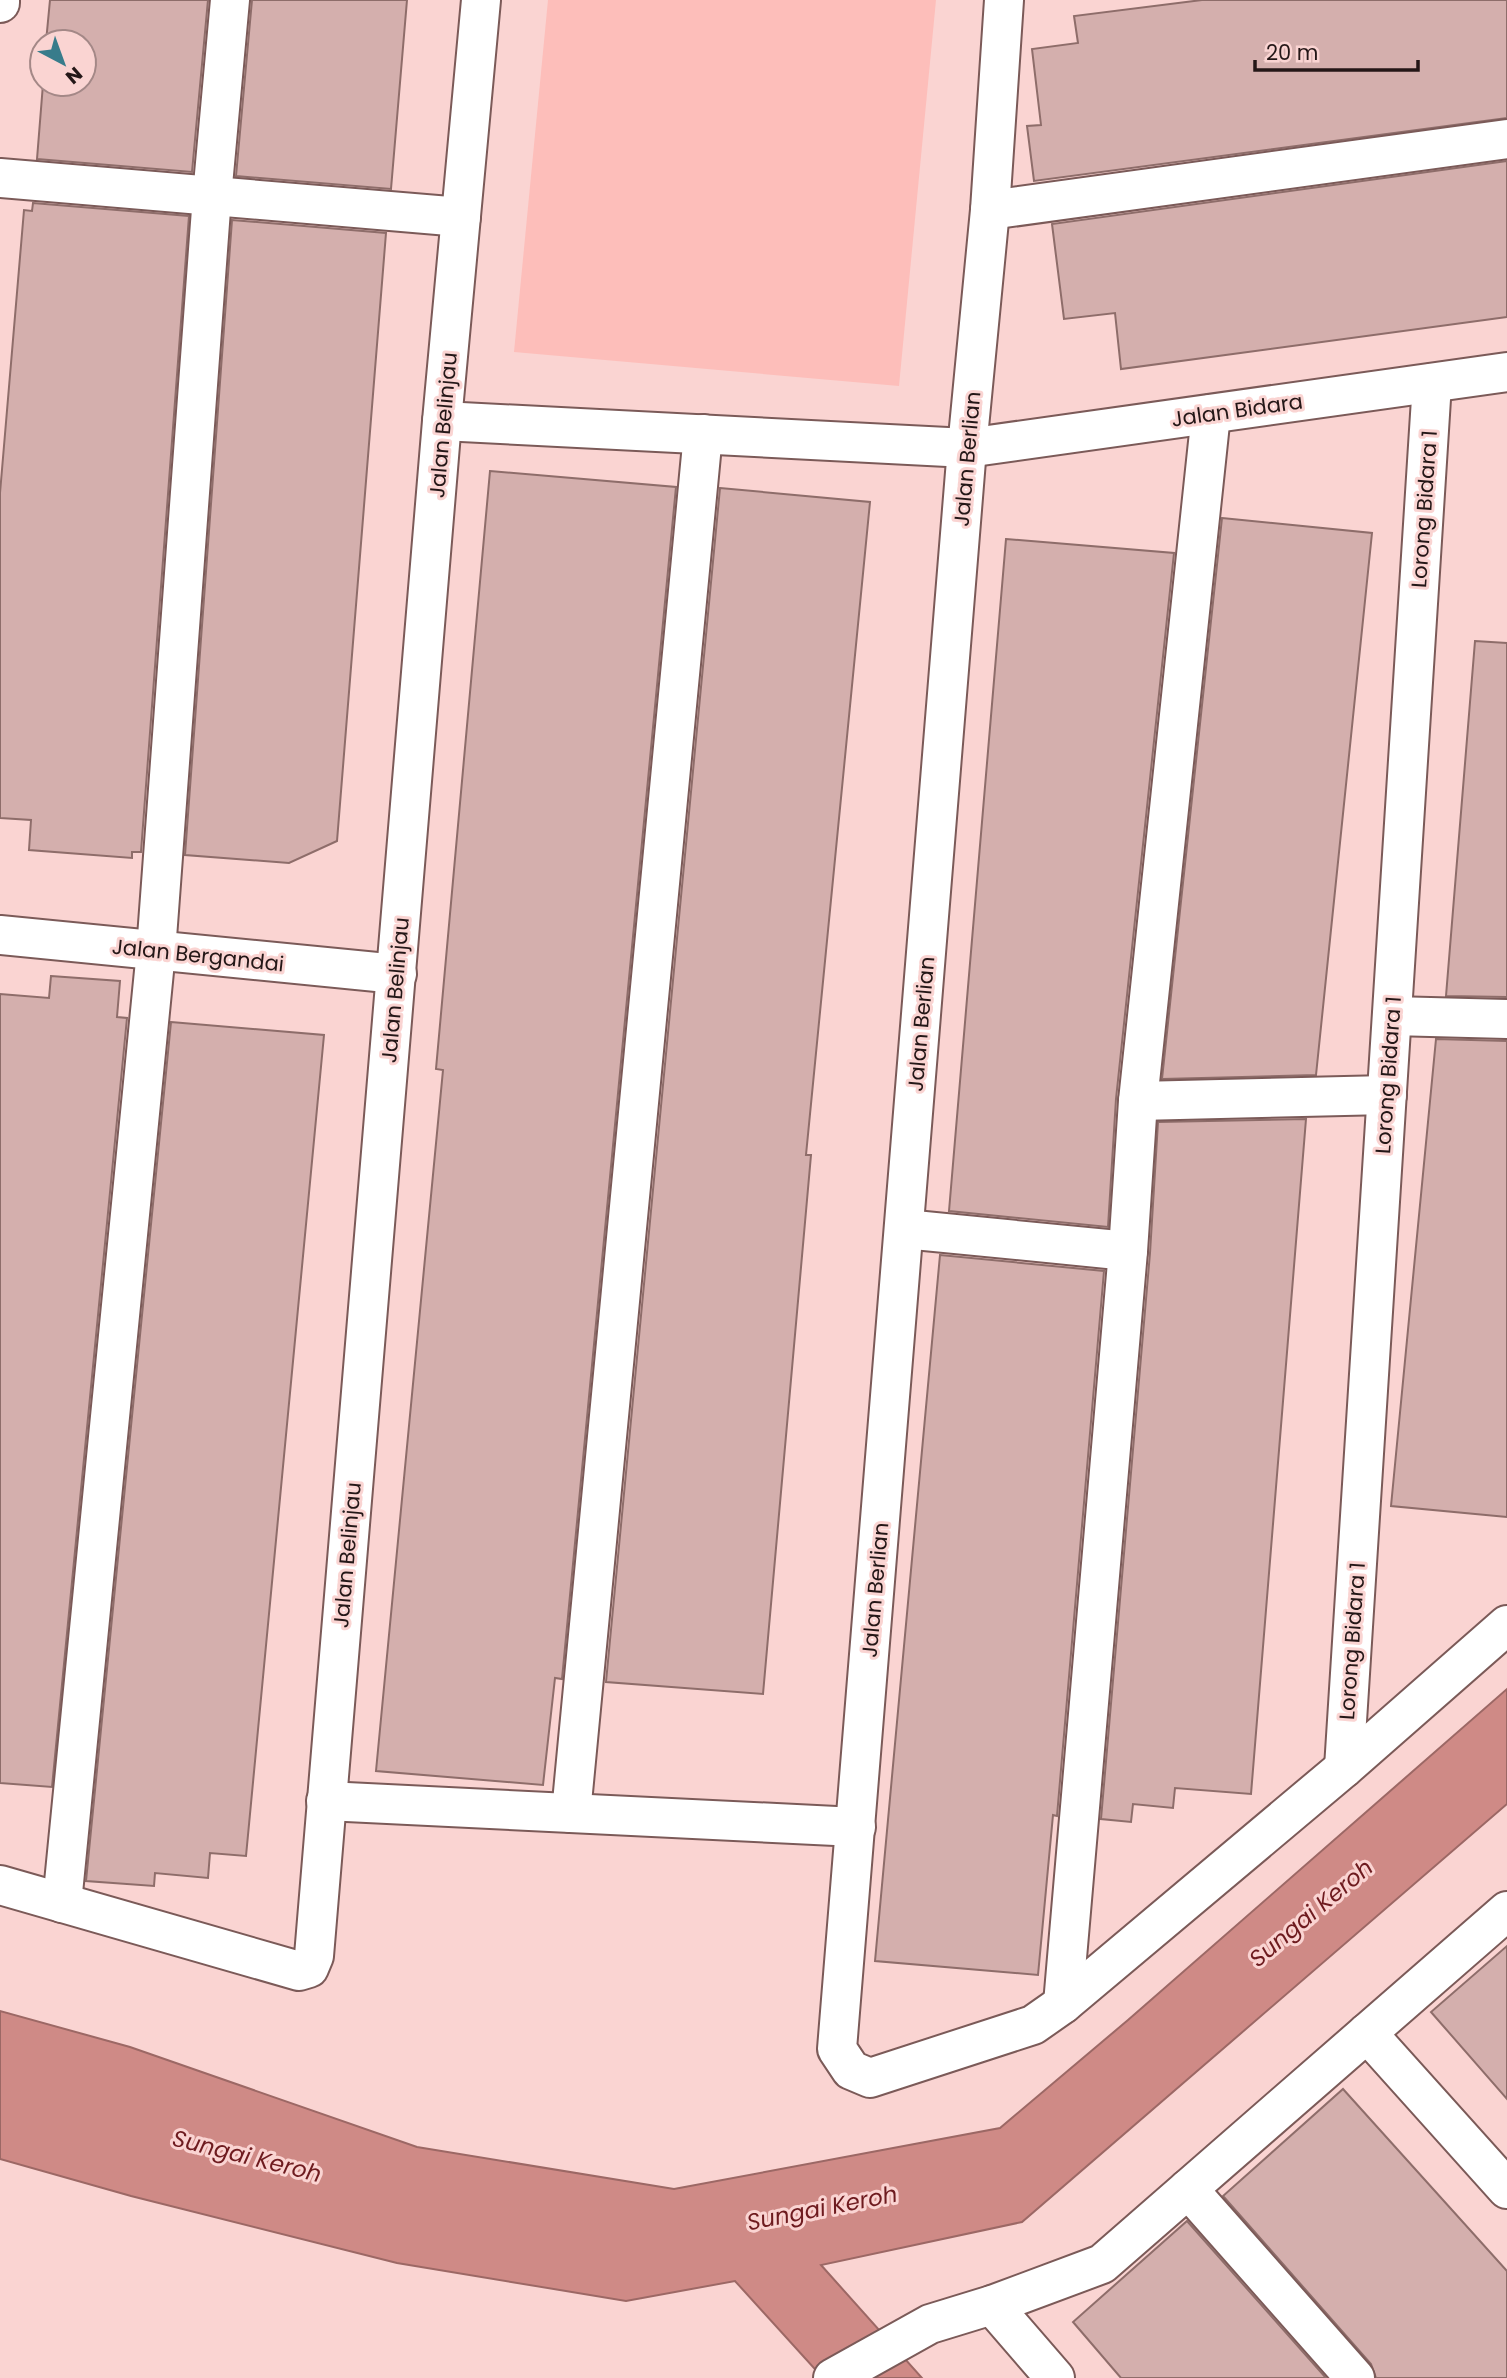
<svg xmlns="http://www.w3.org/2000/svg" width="1507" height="2378" viewBox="0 0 1507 2378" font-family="Poppins,sans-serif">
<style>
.green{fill:#fdbeba}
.water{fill:#cf8a86;stroke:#9c6865;stroke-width:2}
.building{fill:#d4afad;stroke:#8e6d6a;stroke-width:2}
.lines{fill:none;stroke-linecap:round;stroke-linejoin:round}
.minor-casing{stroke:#7b5a58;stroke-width:42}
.minor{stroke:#fff;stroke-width:38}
.labels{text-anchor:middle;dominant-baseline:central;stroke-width:6;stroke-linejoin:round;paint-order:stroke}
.street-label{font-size:21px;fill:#241717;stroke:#fad4d2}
.water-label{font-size:23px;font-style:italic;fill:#6e1b1f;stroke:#fad4d2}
</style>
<rect width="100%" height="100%" fill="#fad4d2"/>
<path class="green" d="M548,0H936L899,386L514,352Z"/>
<path class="water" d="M1507,1689V1804L1022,2222L821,2265L922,2378H823L735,2281L626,2301L397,2263L131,2196L0,2159V2011L130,2047L417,2147L674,2189L1000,2128L1128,2020Z"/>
<g class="building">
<path d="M50,0H208L192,172L37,159L43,84H84V42H46Z"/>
<path d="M252,0H407L391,189L236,176Z"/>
<path d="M1202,0H1507V118L1034,181L1027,126L1041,125L1032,49L1078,43L1074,16Z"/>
<path d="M1507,161V317L1121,369L1115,313L1064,319L1052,224Z"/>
<path d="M33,203L189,216L141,852H132V858L29,850L31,820L0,818V493L24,210L32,211Z"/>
<path d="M232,220L386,233L337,841L289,863L185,855Z"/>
<path d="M490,471L676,487L562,1679L555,1678L543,1785L376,1771L443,1070L436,1069Z"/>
<path d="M720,488L870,502L806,1155H811L763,1694L606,1682Z"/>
<path d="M1222,518L1372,533L1316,1075L1162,1079Z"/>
<path d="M1006,539L1174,553L1116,1099L1108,1227L949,1211Z"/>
<path d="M1475,641L1507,643V997L1446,996Z"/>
<path d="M51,976L120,981L117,1017L127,1018L52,1787L0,1783V994L49,998Z"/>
<path d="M171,1022L324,1035L246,1856L210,1853L208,1878L155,1873L154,1886L86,1881Z"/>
<path d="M1436,1039L1507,1041V1517L1391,1506Z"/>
<path d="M1306,1119L1251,1794L1175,1788L1173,1808L1133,1804L1131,1822L1101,1819L1150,1253L1158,1122Z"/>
<path d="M940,1255L1104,1271L1057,1816L1053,1815L1038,1975L875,1961Z"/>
<path d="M1507,1946V2099L1431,2012Z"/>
<path d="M1343,2089L1507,2271V2378H1376L1371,2364L1223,2196Z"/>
<path d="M1187,2221L1326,2378H1121L1073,2322Z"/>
</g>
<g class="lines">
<g class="minor-casing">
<g id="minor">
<path d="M1004,0L990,210L967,448L837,2049L851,2070L870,2078L1033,2025L1063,2004L1344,1768L1507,1625"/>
<path d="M0,3V0"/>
<path d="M0,178L461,217"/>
<path d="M990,210L1507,139"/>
<path d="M442,421L967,448L1507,372"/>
<path d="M0,935L397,974"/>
<path d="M1392,1016L1507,1019"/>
<path d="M1138,1101L1387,1095"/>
<path d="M904,1229L1128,1251"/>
<path d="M1344,1768L1432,383"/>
<path d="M326,1801L856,1827"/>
<path d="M571,1813L703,434"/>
<path d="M0,1885L299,1971L309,1968L314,1956L442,421L481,0"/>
<path d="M62,1903L156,951L212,196L230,0"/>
<path d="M1063,2004L1128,1251L1138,1101L1211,414"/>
<path d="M1367,2033L1507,2189"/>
<path d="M1188,2189L1355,2378"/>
<path d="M992,2305L1055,2378"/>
<path d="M833,2378L930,2324L992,2305L1102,2264L1507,1911"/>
</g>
</g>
<use href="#minor" class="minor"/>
</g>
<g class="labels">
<g class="street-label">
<text transform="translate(1237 410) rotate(-8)">Jalan Bidara</text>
<text transform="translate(443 425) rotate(-85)">Jalan Belinjau</text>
<text transform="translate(967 459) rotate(-85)">Jalan Berlian</text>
<text transform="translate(1424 509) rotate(-86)">Lorong Bidara 1</text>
<text transform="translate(198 955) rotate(6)">Jalan Bergandai</text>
<text transform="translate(395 990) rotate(-85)">Jalan Belinjau</text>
<text transform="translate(921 1024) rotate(-85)">Jalan Berlian</text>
<text transform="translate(1388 1075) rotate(-86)">Lorong Bidara 1</text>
<text transform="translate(347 1555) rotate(-85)">Jalan Belinjau</text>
<text transform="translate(875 1590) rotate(-85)">Jalan Berlian</text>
<text transform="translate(1352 1641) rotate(-86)">Lorong Bidara 1</text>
</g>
<g class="water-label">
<text transform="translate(1311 1913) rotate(-40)">Sungai Keroh</text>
<text transform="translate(247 2156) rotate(14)">Sungai Keroh</text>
<text transform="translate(822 2208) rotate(-11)">Sungai Keroh</text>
</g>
</g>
<g transform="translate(63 63) rotate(139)"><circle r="33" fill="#fad4d2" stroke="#a48887" stroke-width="2"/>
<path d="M0-5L12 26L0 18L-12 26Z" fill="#387c8b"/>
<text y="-10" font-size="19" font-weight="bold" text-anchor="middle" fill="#241717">N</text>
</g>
<path d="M1255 60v10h163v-10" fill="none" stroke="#241717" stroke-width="3.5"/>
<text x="1266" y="60" font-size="21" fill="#241717" stroke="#fad4d2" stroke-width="5" paint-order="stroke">20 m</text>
</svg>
